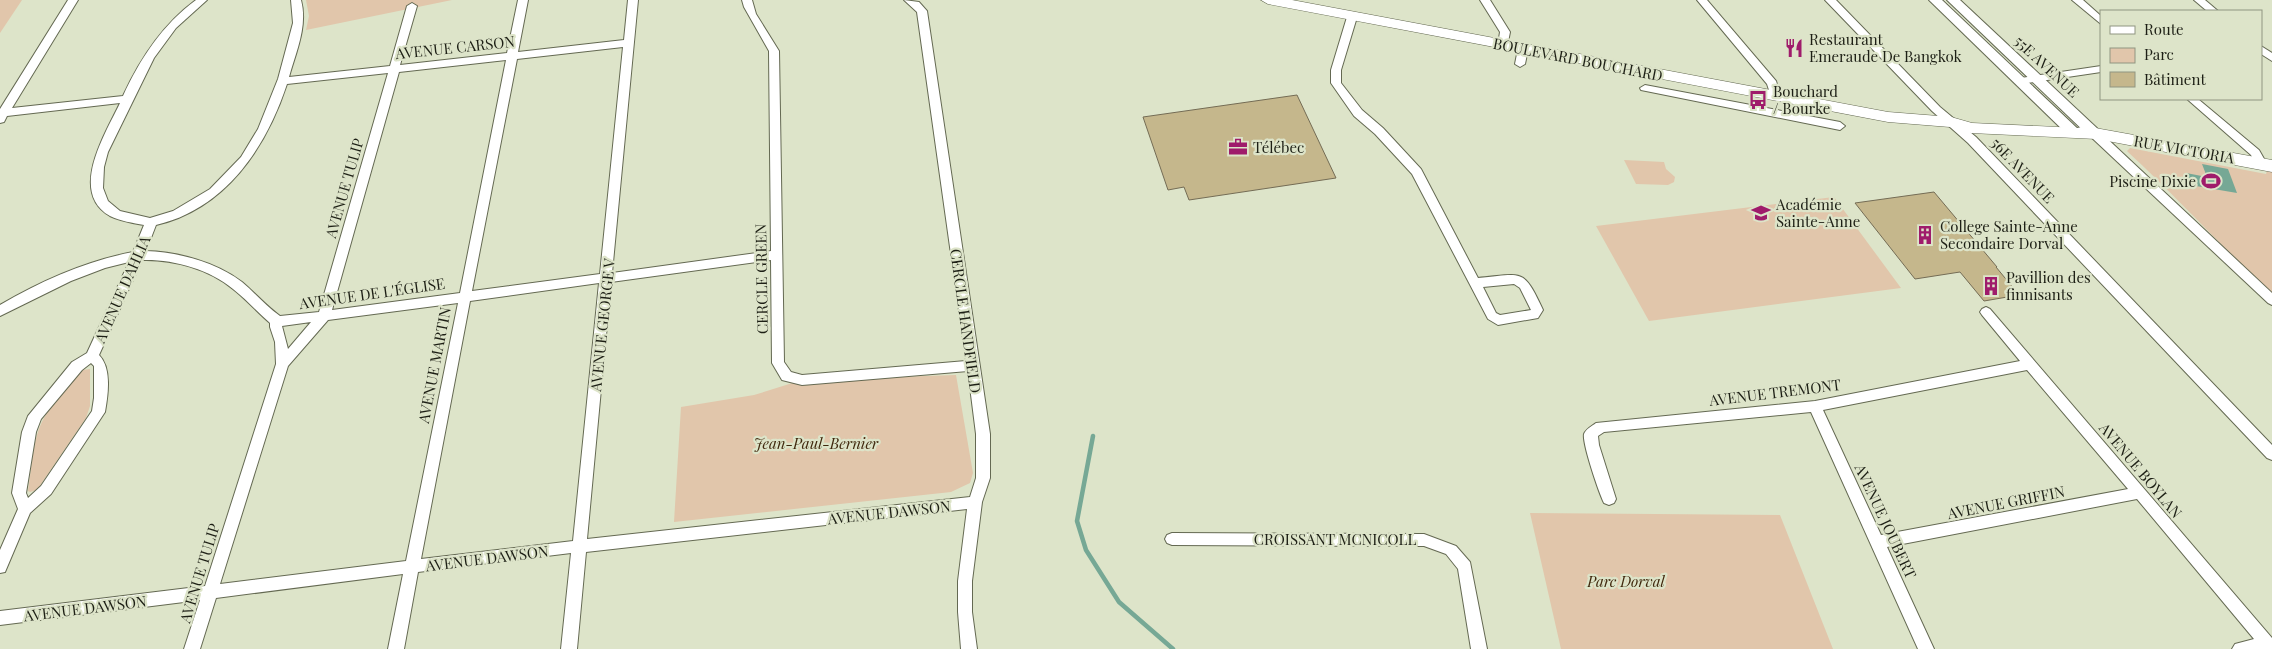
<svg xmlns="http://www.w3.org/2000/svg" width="2272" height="649" viewBox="0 0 2272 649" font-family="'Playfair Display',serif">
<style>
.green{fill:#e1c6ab}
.water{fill:#76a895}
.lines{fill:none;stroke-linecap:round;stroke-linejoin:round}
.stream{stroke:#76a895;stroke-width:4.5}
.building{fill:#c5b78c;stroke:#746c55}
.minor-casing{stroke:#646952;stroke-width:2}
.tertiary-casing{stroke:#646952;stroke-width:2}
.secondary-casing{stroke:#646952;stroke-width:1}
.minor{fill:#fff;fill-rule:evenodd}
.tertiary{fill:#fff;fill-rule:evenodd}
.secondary{fill:#fff;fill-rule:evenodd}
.labels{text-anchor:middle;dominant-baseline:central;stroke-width:4.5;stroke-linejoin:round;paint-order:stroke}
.poi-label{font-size:15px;fill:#1d1f15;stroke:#dde4c9;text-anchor:start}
.street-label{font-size:15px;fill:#1d1f15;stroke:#dde4c9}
.park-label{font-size:15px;font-style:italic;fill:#40280d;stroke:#dde4c9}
</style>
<rect width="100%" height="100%" fill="#dde4c9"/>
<g class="green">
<path d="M0,0H22L0,33Z"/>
<path d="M306,0H452L306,30L309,16Z"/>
<path d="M2130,148L2266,174L2267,171L2272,172V295C2223,248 2180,200 2129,153L2127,151Z"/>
<path d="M1624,160L1664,162L1666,169L1675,177L1674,182L1668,185L1636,184Z"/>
<path d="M1834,197L1901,288L1649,321L1596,226Z"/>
<path d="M90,369V406L86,418L37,490L30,492L28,491C32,467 32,439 44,418C52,402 67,388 78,374L82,370Z"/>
<path d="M956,375L973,473L970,483L951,492L674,522L681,407L754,395L802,380Z"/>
<path d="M1530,513L1780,515L1833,649H1561Z"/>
</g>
<path class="water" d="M2202,164L2228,169L2237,193L2190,185L2186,173L2207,177Z"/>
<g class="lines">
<path class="stream" d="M1093,436L1077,521L1086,550L1119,602L1173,649"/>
</g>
<g class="building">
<path d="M1297,95L1336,178L1189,200L1184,187L1168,190L1143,117Z"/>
<path d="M1934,192L1997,267H1996L2019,295L1984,301L1960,272L1915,279L1855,203Z"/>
</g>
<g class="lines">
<g class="minor-casing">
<g id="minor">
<path d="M68,0H78L12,108L123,96C140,59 162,25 196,0H207L176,28L154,58L108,152L104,167L103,188L108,201L120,211L150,218L173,211L210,189L241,157L258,129L278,79L293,23L291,0H301C308,26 296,52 289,77L390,66L407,6L412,3L417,6L400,65L507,53L518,0H528L518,52L624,40L628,0H638L612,273L771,251L769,51L744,7L742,0H752L756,14L779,51L784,362L791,372L802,375L966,361L917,12L904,0L919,2L927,11L990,434V478L982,502L972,581V612L977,649H961L958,612V581L967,509L586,552L577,649H561L571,553L418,572L404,649H388L403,574L216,598L200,649H184L200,600L0,625V611L205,586L276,364L275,342L270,327V323C257,312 246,299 233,289C209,269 173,259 142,260L99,355C112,368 108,395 105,412L51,494L30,513L5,572L0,573V550L18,509L12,493L22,432L28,416L72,362L87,353L129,262L105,268L71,281L0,316V305C41,281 86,261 133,252L144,225C133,223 120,221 110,216C68,192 106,133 120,103L7,116L4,122L0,123V109ZM623,47L600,274L472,291L517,59ZM506,60L460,293L332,310L399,72ZM388,73L319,312L280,316C266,306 255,293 242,282C216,262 178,252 146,251L156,225C225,209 266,148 287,84ZM771,260L772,363L782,380L802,385L968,371L976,434V478L970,497L587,539L611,282ZM599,283L573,541L421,559L470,301ZM458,303L406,561L220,584L288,366L328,320ZM311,322L288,349L282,326ZM91,363L94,366V398L92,411L41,486L28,498L26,493L36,432L41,419L82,370Z"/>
<path d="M1480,0H1490L1510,32L1507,47L1503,48L1498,45L1500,32Z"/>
<path d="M1697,0H1707L1776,81L1781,97L1780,99H1772L1767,84Z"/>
<path d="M1825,0H1836L1940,107L1976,137L2272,445V460L2267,458L1968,143L1932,111Z"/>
<path d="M2072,0H2083L2101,16V24Z"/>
<path d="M2194,0H2205L2218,11H2207Z"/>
<path d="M1352,14L1357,17L1341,70V83L1362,110L1383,128L1421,169L1478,278C1523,274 1523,267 1543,310L1538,318L1498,325L1488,319L1412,174L1375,134L1354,116L1331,83V70L1347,17ZM1514,284L1520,288L1531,310L1500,315L1496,313L1483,287Z"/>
<path d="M1523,46L1528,49L1525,64L1520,67L1515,64L1518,49Z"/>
<path d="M2261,46L2272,53V61L2261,54Z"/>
<path d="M2101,66V72L2021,84L2016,81L2021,78Z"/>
<path d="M1645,85L1840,122L1845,126L1840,130L1641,90L1640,88Z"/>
<path d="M2187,99H2198L2259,150L2267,164L2265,167H2257L2251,155Z"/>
<path d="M2095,130L2099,131L2272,293V305L2268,303L2091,137L2090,134Z"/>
<path d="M1986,307L1990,309L2272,638V649H2232L2235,644L2254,639L2137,499L1887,547L1934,649H1918L1811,412L1604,432L1598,436L1599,445L1616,499L1614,503L1609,505L1604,503C1599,493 1582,443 1584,434C1586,429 1592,426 1596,423L1815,401L2020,361L1982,315L1980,312L1982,309ZM2027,370L2128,489L1881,535L1823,410Z"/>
<path d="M1172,533L1424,534L1456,546L1470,562L1487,649H1471L1458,569L1446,554L1424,546L1172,545L1167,543L1165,539L1167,535Z"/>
</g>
</g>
<g class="tertiary-casing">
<g id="tertiary">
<path d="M1929,0H1942L2079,130L2081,133L2079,136H2069Z"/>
<path d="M1947,0H1960L2100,131L2102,134L2100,137H2090Z"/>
</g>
</g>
<g class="secondary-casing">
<path id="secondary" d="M1261,0H1292L1888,112L1951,117L1972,123L2078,128L2084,126L2272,160V172L2097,139L1971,133L1950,127L1888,122L1268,4Z"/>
</g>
<use href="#minor" class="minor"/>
<use href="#tertiary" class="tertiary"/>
<use href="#secondary" class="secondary"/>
</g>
<defs>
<g id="restaurant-bare" transform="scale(1.5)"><path d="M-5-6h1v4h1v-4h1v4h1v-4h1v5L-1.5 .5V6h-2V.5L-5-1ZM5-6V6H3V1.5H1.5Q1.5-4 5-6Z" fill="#9f1b6b" stroke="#dde4c9" stroke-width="2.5" paint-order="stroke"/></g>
<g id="bus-bare" transform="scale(1.5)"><path d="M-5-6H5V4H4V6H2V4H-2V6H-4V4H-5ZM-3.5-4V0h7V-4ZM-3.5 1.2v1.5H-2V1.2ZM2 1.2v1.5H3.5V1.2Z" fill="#9f1b6b" stroke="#dde4c9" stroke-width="2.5" paint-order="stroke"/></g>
<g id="office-bare" transform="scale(1.5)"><path d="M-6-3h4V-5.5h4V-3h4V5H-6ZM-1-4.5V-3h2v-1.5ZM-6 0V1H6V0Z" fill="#9f1b6b" stroke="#dde4c9" stroke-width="2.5" paint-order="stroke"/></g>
<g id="stadium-bare" transform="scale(1.5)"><path d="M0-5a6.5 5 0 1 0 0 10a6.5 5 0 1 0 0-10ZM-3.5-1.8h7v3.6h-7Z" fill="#9f1b6b" stroke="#dde4c9" stroke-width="2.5" paint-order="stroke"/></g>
<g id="school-bare" transform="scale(1.5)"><path d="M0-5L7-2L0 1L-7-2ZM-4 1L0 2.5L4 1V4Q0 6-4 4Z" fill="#9f1b6b" stroke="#dde4c9" stroke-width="2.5" paint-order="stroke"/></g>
<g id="building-bare" transform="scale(1.5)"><path d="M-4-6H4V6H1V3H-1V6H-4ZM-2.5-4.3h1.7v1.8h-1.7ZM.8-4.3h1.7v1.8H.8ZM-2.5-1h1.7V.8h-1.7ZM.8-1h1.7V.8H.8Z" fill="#9f1b6b" stroke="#dde4c9" stroke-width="2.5" paint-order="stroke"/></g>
</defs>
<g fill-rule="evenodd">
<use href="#restaurant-bare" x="1794" y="48"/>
<use href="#bus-bare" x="1758" y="100"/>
<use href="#office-bare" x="1238" y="147"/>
<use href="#stadium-bare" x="2211" y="181"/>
<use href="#school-bare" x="1761" y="213"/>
<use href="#building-bare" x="1925" y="235"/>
<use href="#building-bare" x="1991" y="286"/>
</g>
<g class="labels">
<g class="poi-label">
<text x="1809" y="39">Restaurant<tspan x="1809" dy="17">Emeraude De Bangkok</tspan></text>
<text x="1773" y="91">Bouchard<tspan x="1773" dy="17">/ Bourke</tspan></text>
<text x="1253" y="147">Télébec</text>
<text x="2196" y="181" text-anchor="end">Piscine Dixie</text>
<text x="1776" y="204">Académie<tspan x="1776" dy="17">Sainte-Anne</tspan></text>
<text x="1940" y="226">College Sainte-Anne<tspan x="1940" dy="17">Secondaire Dorval</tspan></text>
<text x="2006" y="277">Pavillion des<tspan x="2006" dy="17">finnisants</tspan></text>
</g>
<g class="street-label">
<text transform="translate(455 47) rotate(-6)">AVENUE CARSON</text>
<text transform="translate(1578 59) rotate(11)">BOULEVARD BOUCHARD</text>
<text transform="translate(2047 66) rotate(43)">55E AVENUE</text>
<text transform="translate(2184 149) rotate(10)">RUE VICTORIA</text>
<text transform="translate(2023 170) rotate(46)">56E AVENUE</text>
<text transform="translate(344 188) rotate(-74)">AVENUE TULIP</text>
<text transform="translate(761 279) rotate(-91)">CERCLE GREEN</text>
<text transform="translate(122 289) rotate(-66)">AVENUE DAHLIA</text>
<text transform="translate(372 293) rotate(-8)">AVENUE DE L'ÉGLISE</text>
<text transform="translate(966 321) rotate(82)">CERCLE HANDFIELD</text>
<text transform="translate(602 325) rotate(-84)">AVENUE GEORGE V</text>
<text transform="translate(434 365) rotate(-79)">AVENUE MARTIN</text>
<text transform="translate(1775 392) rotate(-7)">AVENUE TREMONT</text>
<text transform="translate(2141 470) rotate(50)">AVENUE BOYLAN</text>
<text transform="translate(2006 502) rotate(-11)">AVENUE GRIFFIN</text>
<text transform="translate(889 512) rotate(-6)">AVENUE DAWSON</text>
<text transform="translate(1886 521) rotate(65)">AVENUE JOUBERT</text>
<text x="1335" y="539">CROISSANT MCNICOLL</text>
<text transform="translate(487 558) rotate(-7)">AVENUE DAWSON</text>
<text transform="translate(199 573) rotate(-73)">AVENUE TULIP</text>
<text transform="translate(85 608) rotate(-7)">AVENUE DAWSON</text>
</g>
<g class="park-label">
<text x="816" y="443">Jean-Paul-Bernier</text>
<text x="1626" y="581">Parc Dorval</text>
</g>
</g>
<rect x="2100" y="10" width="162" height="90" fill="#dde4c9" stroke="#909581"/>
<rect x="2110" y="26" width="25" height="8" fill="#ffffff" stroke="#909581"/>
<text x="2144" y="35" font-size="15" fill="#1d1f15">Route</text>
<rect x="2110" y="48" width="25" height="15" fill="#e1c6ab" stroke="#909581"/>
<text x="2144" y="60" font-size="15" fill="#1d1f15">Parc</text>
<rect x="2110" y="72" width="25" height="15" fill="#c5b78c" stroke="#909581"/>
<text x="2144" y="85" font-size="15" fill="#1d1f15">Bâtiment</text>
</svg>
